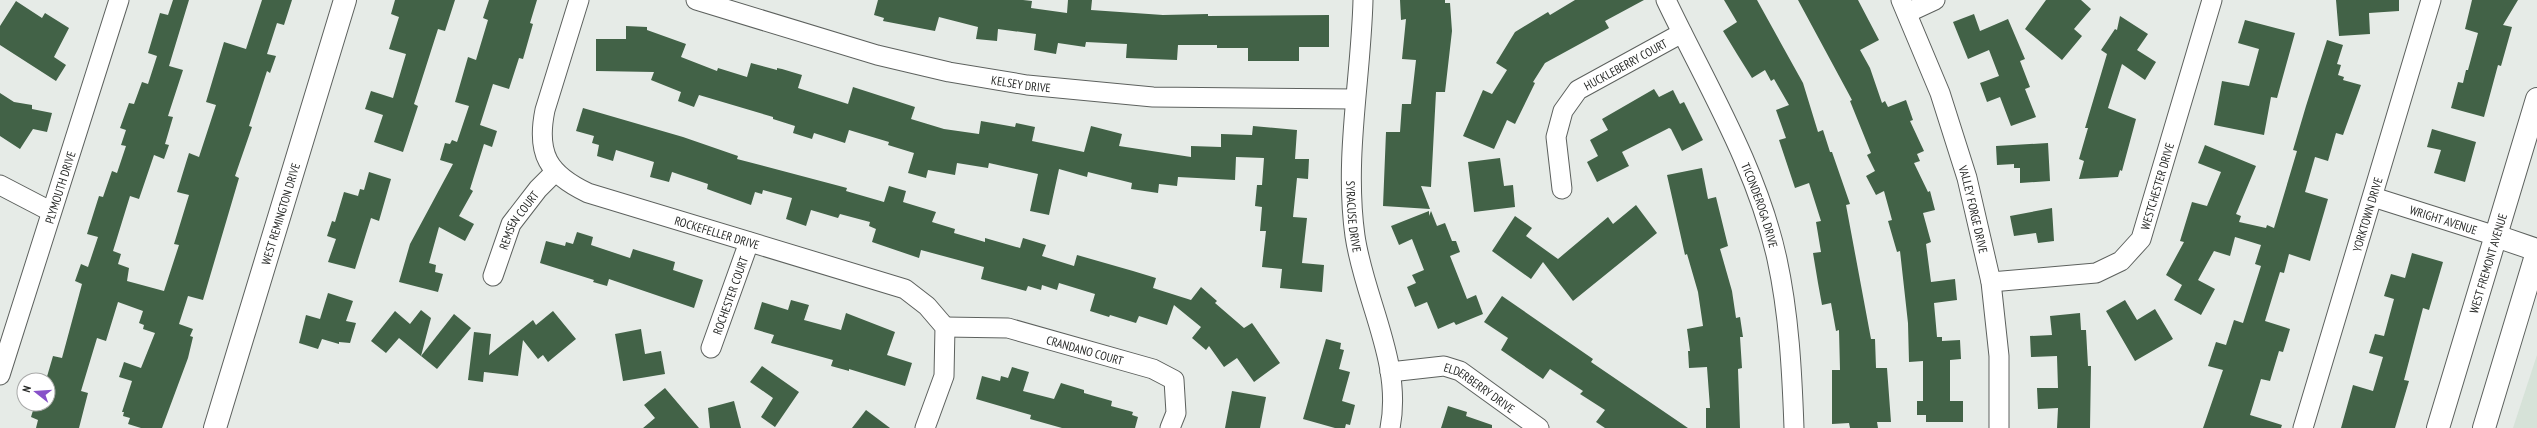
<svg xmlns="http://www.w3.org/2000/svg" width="2537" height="428" viewBox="0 0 2537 428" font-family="'PT Sans Narrow',sans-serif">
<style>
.built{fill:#d6e2d8}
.building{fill:#426247}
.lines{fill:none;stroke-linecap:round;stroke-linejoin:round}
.minor-casing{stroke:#5d615e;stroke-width:21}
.tertiary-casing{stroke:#5d615e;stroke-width:24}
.secondary-casing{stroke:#5d615e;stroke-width:24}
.minor{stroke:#fff;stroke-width:19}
.tertiary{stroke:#fff;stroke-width:22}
.secondary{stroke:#fff;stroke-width:22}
.labels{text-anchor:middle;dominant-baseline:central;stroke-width:4;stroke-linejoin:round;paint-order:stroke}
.street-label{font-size:12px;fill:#292b29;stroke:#fff}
</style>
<rect width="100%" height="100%" fill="#e6ebe7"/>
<path class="built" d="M2537,355V428H2513L2535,361Z"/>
<g class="building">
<path d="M173,0H189L169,66L183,70L168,116L173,117L165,144L169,145L164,159L154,155L139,199L130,196L113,251L121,254L118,264L129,268L127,281L164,291L179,245L174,244L189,195L177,192L189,153L199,157L216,105L206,102L224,42L246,49L262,0H292L284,25L277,23L267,54L276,56L270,73L267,71L249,126L252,127L235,176L239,178L203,300L188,296L179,324L193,329L190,336L193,337L188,358L162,428H141L128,424L130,418L123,416L124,412H122L132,381L119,377L124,362L141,368L155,333L143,329L144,325L139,323L143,311L118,302L106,341L97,338L81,391L88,393L79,428H36L38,420L31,417L35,404H48L46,380L53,356L62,358L82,284L75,281L81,264L88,267L98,237L87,234L99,196L103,197L112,171L117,173L126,146L121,145L126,130L120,128L129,103L134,104L142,82L148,84L157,56L148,53L160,13L168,15Z"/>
<path d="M395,0H455L445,31L438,29L414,104L418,106L403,152L374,142L383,115L365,109L371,91L393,98L406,54L389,49L399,17L391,14Z"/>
<path d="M489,0H537L530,23L533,24L523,59L519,58L509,89L493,84L480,125L497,131L492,147L484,144L470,189L473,191L459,216L474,224L465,241L439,227L429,263L436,265L435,272L443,274L438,292L399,282L410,244L453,164L440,160L445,143L450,144L452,140L457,142L469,106L455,102L468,57L476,60L488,20L483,18Z"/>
<path d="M878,0H1023L1032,1L1031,8L1067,13L1068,0H1092L1091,10L1163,15L1208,14V16L1329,15V47H1299V61H1248V48H1217V45H1178L1177,60L1126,58L1127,44L1086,42L1085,47L1058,43L1056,54L1034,50L1036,34L998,29L997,41L976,39L978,27L939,17L935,31L883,21L884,18L874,15Z"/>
<path d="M1400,0H1445V3H1450L1452,31L1445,92H1436L1431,187L1421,186L1430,209L1383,206L1386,132H1400L1402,104H1411L1416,60L1402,59L1406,19L1401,20Z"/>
<path d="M1575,0H1644L1605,21L1609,28L1545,63L1533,82L1535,83L1515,124L1507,120L1494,149L1463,136L1483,90L1492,94L1507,70L1496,63L1515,32L1548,12L1550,15Z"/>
<path d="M1724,0H1757L1803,83L1818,132L1823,130L1830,152H1832L1850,204L1846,205L1871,339H1875L1876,368H1887L1891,422H1877L1878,428H1850L1849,423L1832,424V370H1840L1839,330L1836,331L1831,303L1822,305L1818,283L1813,253L1821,252L1816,222L1821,221L1809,183L1795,188L1779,140L1786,138L1776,110L1789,105L1774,79L1771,81L1765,70L1752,78L1737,54L1723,31L1737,22Z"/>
<path d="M1798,0H1858L1879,40L1860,50L1870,68L1882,103L1885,101L1888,107L1906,100L1913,120L1910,121L1924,151L1917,154L1920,161L1914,163L1928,192L1930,191L1935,210L1923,213L1931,242L1926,244L1931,282L1955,279L1957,300L1934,303L1937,337H1942V341L1960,340L1961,359L1950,360V401H1963V422H1926V415H1917V401H1923V361L1909,362L1908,323L1900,251L1897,252L1888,221L1892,220L1884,191L1876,195L1866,176L1875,171L1867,155L1871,153L1850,101L1852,100Z"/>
<path d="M2046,0H2081L2091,9L2074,29L2082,36L2062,60L2025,29Z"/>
<path d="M2336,0H2399V11L2369,13L2370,34L2339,36Z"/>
<path d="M2472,0H2518L2503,25L2512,27L2501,66L2498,65L2484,117L2451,108L2458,82L2463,83L2466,70H2468L2478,33L2465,29Z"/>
<path d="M16,1L42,18L45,13L69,28L54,57L66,65L56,81L0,45V26Z"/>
<path d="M1974,14L1980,31L2008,19L2025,59L2020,61L2030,87L2025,89L2036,117L2011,126L2000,97L1987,102L1980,83L1999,76L1989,50L1968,59L1953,22Z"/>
<path d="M2120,16L2148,34L2137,50L2156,62L2145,80L2122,64L2108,108L2136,119L2122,171L2120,170L2118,177L2079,179L2084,161L2079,159L2088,128H2085L2107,54L2101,50L2115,29L2117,30Z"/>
<path d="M2245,20L2295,33L2277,98L2271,97L2264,135L2214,125L2222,81L2249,86L2259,49L2238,43Z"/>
<path d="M626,26L647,27V30L686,44L681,57L717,71L718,68L747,77L751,63L777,70V68L782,69L802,75L798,88L848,104L853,87L915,107L911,119L944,129L979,134L981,121L1015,127L1016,123L1035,127L1032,141L1084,152L1091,126L1122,134L1119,146L1191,157V146L1221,147V134L1252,135L1253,126L1297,130L1295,159H1309L1308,179L1297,178L1293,217L1307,218L1302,263L1324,265L1322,292L1280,288L1282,269L1262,267L1266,231H1260L1262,207L1255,206L1257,185H1262L1264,158L1236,157L1235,180L1178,177L1177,186L1159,184L1158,193L1131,189L1132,183L1088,172L1087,177L1059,169L1049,215L1030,211L1038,174L989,163L988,168L957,163L955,175L928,170L926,178L908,173L914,153L888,145L889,142L849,130L845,143L814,133L812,139L793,133L795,126L773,119V117L699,95L694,107L678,101L681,92L651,80L654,72L596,71V39H626Z"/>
<path d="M2327,40L2343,45L2337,64L2341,65L2338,75L2344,77L2343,80L2361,85L2343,135L2336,133L2328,161L2315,157L2305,192L2328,199L2310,261L2289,254L2284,273L2280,272L2265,321L2290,329L2283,352L2279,351L2270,381L2261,379L2250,415L2282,425L2281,428H2203L2223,370L2208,366L2216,342L2226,345L2234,320L2243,323L2261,266L2255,264L2261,245L2235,237L2230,256L2214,251L2198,280L2215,289L2201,315L2174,300L2182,285L2166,275L2184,242L2180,241L2192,202L2207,206L2221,172L2198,163L2205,145L2256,166L2236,214L2241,216L2239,222L2266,228L2267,225L2274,228L2297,151L2293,150L2306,106Z"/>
<path d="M1654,89L1659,97L1673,90L1680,104L1684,102L1703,140L1682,151L1671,129L1669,128L1622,152L1629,166L1597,182L1587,162L1598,156L1590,140L1608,130L1602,119Z"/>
<path d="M0,93L14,102L32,105V109L52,113L47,132L33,129L20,149L0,136Z"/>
<path d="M583,108L683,137L738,156L737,159L847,188L846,191L884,202L889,186L906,191L903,202L936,212L932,222L955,229L954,233L985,242V238L1020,248L1023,238L1046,245L1042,256L1074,266L1077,255L1133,271L1156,278L1153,288L1191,300L1201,287L1217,301L1215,303L1244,328L1252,323L1280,363L1254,382L1237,358L1224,367L1209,346L1206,350L1192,338L1201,327L1174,305L1167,325L1139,316L1136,323L1110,315L1109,317L1090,311L1095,294L1059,283L1057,290L1042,285L1041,290L1028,286L1026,291L981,279L984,267L921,250L919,258L872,242L876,229L869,226L870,222L840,214L838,218L811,210L806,226L786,219L792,198L763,190L762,194L755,192L751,205L707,189L708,184L672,172L669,182L650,177L654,162L616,150L613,161L597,156L599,145L592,143L594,136L576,131Z"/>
<path d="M2432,129L2476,142L2465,182L2434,173L2441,150L2427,147Z"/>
<path d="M2048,143L2050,181L2020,183V168H2014V164L1997,165L1996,146Z"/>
<path d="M1500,158L1504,186L1513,185L1515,207L1474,212L1468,162Z"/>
<path d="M1702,168L1708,199L1716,197L1728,246L1720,249L1732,291L1736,318L1740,317L1743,337H1740L1742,368L1738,369L1740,428H1706V408H1710L1707,367L1689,368L1688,351H1690L1687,329L1703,326L1698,292L1687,254L1685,255L1667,175Z"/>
<path d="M369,172L391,179L379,221L371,218L355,269L328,262L336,239L327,236L332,221L335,222L344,192L358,196L360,189L364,190Z"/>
<path d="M1636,205L1657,233L1573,301L1543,262L1531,279L1492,251L1515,216L1532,228L1526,236L1558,259L1608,217L1613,224Z"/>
<path d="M2052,208L2054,241L2038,243L2036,233L2014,236L2010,216Z"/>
<path d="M1429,211V216L1431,211L1437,226L1445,223L1452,241H1456L1460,252L1450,256L1467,299L1476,295L1483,314L1456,325L1454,322L1438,329L1427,302L1415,307L1407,287L1416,283L1412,275L1424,270L1412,239L1399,245L1391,226Z"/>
<path d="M577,232L593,237L591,245L630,258L633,249L659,257L675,262L673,270L703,280L694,308L609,279L607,286L593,282L594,280L540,263L546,241L565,246L566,242L573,244Z"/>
<path d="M2412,253L2443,262L2429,310L2423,308L2404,380L2409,381L2395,428H2341L2353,385L2373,391L2383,357L2369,353L2375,334L2384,336L2394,299L2384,296L2391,274L2405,278Z"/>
<path d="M328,293L353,301L346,321L356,323L350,343L339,342V344L322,339L318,349L299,343L306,315L320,319Z"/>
<path d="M1502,296L1593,359L1591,362L1688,428H1605L1596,422L1605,410L1580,394L1583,391L1550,369L1543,379L1501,350L1508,338L1484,322Z"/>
<path d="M791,300L809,305L804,320L841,330L846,313L895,332L887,355L912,363L905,386L849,369V371L831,366L833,360L771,343L774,335L754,329L762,302L788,310Z"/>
<path d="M2125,300L2137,320L2155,309L2173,339L2135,361L2106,311Z"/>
<path d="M421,310L431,318L421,356L399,338L386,353L371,341L395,311L410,324Z"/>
<path d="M553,311L576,339L548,362L543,355L538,359L523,340L518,376L484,372L483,382L468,380L474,332L491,334L489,355L533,320L536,325Z"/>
<path d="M2080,313L2081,330H2086L2088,366H2091L2090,428H2057L2058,408L2038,409L2037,388H2058L2057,356L2031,357L2030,336L2052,335L2050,316Z"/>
<path d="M454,314L471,328L437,369L421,356Z"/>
<path d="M641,329L645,354L661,351L665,374L623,381L615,334Z"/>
<path d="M1326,339L1341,343L1340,349L1344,350L1339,369L1350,372L1342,401L1355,405L1350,425L1346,424L1345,428H1335L1303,419Z"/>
<path d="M762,366L799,392L775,427L761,417L773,398L750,382Z"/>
<path d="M1012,367L1029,372L1023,391L1054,399L1061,383L1084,390V393L1112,401L1111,406L1133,412L1132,415L1138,417L1135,428H1062L1030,419L1031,415L976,399L982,376L1000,381L1001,376L1008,378Z"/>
<path d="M665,388L699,428H643L655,418L644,405Z"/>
<path d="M1232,391L1266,397L1260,428H1225Z"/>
<path d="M734,401L741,428H710L708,408Z"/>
<path d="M1448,406L1467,412L1466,416L1492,425V428H1441Z"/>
<path d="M866,410L890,428H852Z"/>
</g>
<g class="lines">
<g class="minor-casing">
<g id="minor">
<path id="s1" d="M579,0L545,110C536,154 548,174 588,193L905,289L927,306L945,327L944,376L925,428"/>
<path id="s2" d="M696,0L877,55L949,72L1027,85L1153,97L1355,99"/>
<path id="s3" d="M1363,0C1361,79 1344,157 1355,236C1364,299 1403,363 1390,428"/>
<path id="s4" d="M1666,0C1706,84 1757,167 1777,259C1789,314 1792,372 1794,428"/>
<path id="s5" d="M1901,0L1940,93L1967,178L1991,282L1999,356V428"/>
<path d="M1907,13L1935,0"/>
<path d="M0,185L50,211"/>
<path id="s6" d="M1562,189L1556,137L1563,111L1578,90L1682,33"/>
<path id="s7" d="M2373,197L2496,236"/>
<path id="s8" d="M493,276L511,224L538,189L555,172"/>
<path id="s9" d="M1991,282L2096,273L2121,261L2141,239L2212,0"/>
<path id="s10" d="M945,327L1008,328L1153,369L1174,380L1176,413L1170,428"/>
<path id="s11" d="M711,348L749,242"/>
<path id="s12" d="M1390,372L1444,366L1460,371L1539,428"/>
<path id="s13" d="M0,375L119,0"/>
<path id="s14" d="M2303,428L2431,0"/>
</g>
</g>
<g class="tertiary-casing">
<g id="tertiary">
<path d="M2496,236L2537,250"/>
<path id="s15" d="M215,428L345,0"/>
</g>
</g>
<g class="secondary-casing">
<g id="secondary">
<path id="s16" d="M2438,428L2537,99"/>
<path d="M2484,428L2537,252"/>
</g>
</g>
<use href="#minor" class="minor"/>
<use href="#tertiary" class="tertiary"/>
<use href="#secondary" class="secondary"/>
</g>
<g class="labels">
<g class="street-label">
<text stroke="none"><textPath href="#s6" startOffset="159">HUCKLEBERRY COURT</textPath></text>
<text stroke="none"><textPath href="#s2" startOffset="336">KELSEY DRIVE</textPath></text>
<text stroke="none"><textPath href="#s9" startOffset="218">WESTCHESTER DRIVE</textPath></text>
<text stroke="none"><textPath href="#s13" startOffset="197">PLYMOUTH DRIVE</textPath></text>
<text stroke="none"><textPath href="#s4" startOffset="226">TICONDEROGA DRIVE</textPath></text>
<text stroke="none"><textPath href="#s5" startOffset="222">VALLEY FORGE DRIVE</textPath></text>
<text stroke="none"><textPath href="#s15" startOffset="224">WEST REMINGTON DRIVE</textPath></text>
<text stroke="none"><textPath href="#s14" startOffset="223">YORKTOWN DRIVE</textPath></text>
<text stroke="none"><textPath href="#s3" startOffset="217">SYRACUSE DRIVE</textPath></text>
<text stroke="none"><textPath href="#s7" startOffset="74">WRIGHT AVENUE</textPath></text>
<text stroke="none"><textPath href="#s8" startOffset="62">REMSEN COURT</textPath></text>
<text stroke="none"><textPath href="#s1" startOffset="354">ROCKEFELLER DRIVE</textPath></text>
<text stroke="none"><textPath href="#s16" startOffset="172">WEST FREMONT AVENUE</textPath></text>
<text stroke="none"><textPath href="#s11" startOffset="56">ROCHESTER COURT</textPath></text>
<text stroke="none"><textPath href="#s10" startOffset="143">CRANDANO COURT</textPath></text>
<text stroke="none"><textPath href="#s12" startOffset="96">ELDERBERRY DRIVE</textPath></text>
</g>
</g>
<g transform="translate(36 392) rotate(287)"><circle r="19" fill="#ffffff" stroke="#a9aaa9"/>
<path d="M0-3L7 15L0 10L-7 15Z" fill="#8751c9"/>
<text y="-6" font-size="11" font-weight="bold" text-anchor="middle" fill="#292b29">N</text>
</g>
</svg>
